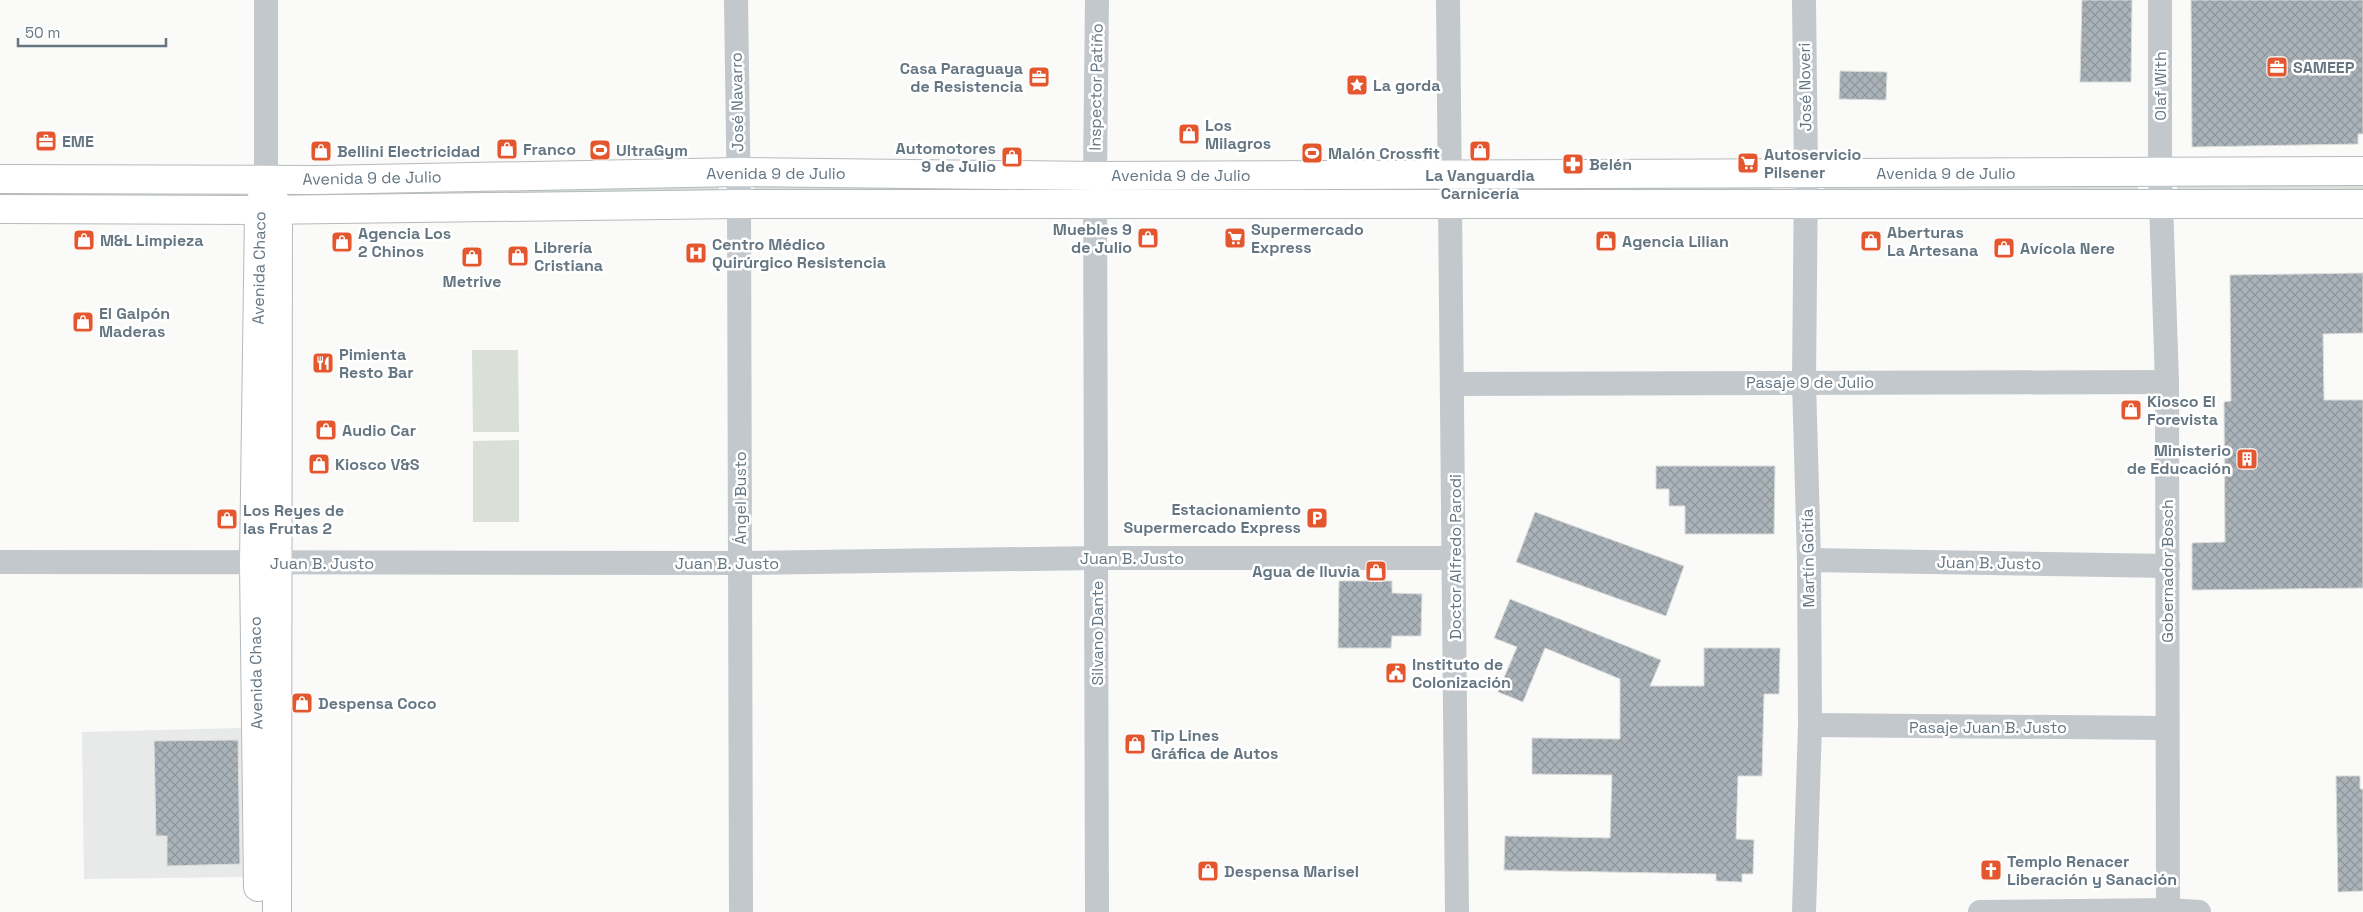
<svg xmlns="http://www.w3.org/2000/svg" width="2363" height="912" viewBox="0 0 2363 912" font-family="'Space Grotesk',sans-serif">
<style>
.built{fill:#e8e9e9}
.green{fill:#dadfd7}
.building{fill:url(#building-cross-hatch);stroke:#dcdcda}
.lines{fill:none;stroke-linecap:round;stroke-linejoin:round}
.major-casing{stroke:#b5babe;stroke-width:30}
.minor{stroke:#c3c8cc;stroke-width:24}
.major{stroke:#fff;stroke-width:28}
.labels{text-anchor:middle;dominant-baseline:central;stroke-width:5;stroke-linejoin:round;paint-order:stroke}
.poi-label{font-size:16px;font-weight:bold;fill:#657683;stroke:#fff;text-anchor:start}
.street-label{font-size:16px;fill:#657683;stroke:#fff}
</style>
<defs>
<pattern id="building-cross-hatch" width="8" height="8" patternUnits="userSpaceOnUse" patternTransform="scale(1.25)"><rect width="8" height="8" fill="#aab3b9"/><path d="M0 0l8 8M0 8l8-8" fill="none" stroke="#8e969c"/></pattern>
</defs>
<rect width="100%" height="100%" fill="#fafaf8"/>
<path class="built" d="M242,728L243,877L84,879L82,732Z"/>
<g class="green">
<path d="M1772,182V193L1458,195V184Z"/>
<path d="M1824,183L2138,185V197L1824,194Z"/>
<path d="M2363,183V195L2177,196V184Z"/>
<path d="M299,186H719L718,198H299Z"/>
<path d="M0,187H239V202L0,201Z"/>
<rect x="754" y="187" width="314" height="11"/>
<path d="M472,350H518L519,432H473Z"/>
<path d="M519,440V522H473V441Z"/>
</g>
<g class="building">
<path d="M2082,0H2132L2131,82H2080Z"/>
<path d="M2191,0H2363V134H2358V144L2192,147Z"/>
<path d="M1840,71L1887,72L1886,100L1839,99Z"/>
<path d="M2363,273V333L2323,334L2324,400H2363V588L2192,590V543L2225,542L2224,402L2231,401L2230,275Z"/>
<path d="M1656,466H1775L1774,534H1685V506H1669V489H1656Z"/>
<path d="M1535,512L1684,566L1666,616L1516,562Z"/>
<path d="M1339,581H1392V593L1422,594L1421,636H1392L1391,648H1338Z"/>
<path d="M1510,599L1661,660L1650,686H1704V648H1780L1779,694H1764L1762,776H1738L1736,839L1754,840L1753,874H1742V882L1716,881V874L1504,870L1505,836L1610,838L1612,775L1532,774V738L1620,739V679L1545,648L1523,702L1498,692L1517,647L1494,638Z"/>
<path d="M238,740L240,864L167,866V836H156L154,741Z"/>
<path d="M2336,776H2360V789H2363V891L2338,892Z"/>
</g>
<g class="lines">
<g class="major-casing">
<g id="major">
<path d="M0,179L318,180L738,172L1095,176L2363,171"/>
<path d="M271,192L278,209L277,912"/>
<path d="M0,209L259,210L739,204H2363"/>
<path d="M258,887L254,563L259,210L263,193"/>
</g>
</g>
<g class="minor">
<path d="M266,0V179"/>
<path d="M736,0L739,204L741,912"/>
<path d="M1448,0L1457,912"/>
<path d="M2160,0V172L2167,382L2168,910"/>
<path d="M1454,384L2167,382"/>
<path d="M1809,560L2168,566"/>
<path d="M0,562L740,563L1097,558H1454"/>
<path d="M1810,725L2167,728"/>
<path d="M1097,912L1095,176L1097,0"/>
<path d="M1804,912L1810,725L1809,560L1804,382L1806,173L1804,0"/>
<path d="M1980,912L2168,910L2199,912"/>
</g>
<use href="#major" class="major"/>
</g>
<defs>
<g id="office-square" transform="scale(1.125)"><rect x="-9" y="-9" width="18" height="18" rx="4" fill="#e4572e" stroke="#fff"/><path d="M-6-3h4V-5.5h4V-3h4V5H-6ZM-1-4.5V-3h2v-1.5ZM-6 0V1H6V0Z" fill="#fff"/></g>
<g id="sight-square" transform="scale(1.125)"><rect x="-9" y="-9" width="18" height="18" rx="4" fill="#e4572e" stroke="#fff"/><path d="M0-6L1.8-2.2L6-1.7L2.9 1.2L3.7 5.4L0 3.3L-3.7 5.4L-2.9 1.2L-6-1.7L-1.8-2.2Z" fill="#fff"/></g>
<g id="shop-square" transform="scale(1.125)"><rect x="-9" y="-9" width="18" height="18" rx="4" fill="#e4572e" stroke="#fff"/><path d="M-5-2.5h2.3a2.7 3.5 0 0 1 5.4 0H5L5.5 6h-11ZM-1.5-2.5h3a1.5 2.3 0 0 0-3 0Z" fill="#fff"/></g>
<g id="stadium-square" transform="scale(1.125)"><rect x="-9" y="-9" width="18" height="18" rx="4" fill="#e4572e" stroke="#fff"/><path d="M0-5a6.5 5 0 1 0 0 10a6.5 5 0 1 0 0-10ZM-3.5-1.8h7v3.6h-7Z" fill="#fff"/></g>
<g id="supermarket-square" transform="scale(1.125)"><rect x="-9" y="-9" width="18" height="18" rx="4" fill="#e4572e" stroke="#fff"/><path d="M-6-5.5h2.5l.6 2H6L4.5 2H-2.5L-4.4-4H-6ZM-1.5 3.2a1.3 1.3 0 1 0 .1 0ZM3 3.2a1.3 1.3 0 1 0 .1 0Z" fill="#fff"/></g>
<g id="pharmacy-square" transform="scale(1.125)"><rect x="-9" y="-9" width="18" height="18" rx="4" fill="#e4572e" stroke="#fff"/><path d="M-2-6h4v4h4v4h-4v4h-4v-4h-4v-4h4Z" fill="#fff"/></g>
<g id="hospital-square" transform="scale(1.125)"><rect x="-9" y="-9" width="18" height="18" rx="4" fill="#e4572e" stroke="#fff"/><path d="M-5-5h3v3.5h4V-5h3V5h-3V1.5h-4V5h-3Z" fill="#fff"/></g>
<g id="restaurant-square" transform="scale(1.125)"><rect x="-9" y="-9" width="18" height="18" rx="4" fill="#e4572e" stroke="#fff"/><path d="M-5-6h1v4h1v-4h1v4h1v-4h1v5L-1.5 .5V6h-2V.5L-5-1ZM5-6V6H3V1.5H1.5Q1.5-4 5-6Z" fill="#fff"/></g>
<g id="building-square" transform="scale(1.125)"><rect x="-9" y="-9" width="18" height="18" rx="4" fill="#e4572e" stroke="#fff"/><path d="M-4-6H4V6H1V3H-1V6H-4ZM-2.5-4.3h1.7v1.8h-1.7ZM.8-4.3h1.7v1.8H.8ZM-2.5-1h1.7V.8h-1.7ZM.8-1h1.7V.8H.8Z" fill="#fff"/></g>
<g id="parking-square" transform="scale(1.125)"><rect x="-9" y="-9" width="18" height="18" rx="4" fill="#e4572e" stroke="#fff"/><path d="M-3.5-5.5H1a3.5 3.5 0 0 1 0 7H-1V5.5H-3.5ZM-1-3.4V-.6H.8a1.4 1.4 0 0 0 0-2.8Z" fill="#fff"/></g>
<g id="civic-square" transform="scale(1.125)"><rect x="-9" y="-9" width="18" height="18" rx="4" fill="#e4572e" stroke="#fff"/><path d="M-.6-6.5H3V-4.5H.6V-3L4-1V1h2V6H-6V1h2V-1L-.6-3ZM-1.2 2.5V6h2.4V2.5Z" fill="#fff"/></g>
<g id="church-square" transform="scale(1.125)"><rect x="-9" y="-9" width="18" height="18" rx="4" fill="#e4572e" stroke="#fff"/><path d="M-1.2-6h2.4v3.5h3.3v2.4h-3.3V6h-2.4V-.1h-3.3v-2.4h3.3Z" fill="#fff"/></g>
</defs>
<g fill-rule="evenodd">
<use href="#office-square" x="2277" y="67"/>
<use href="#office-square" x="1039" y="77"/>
<use href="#sight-square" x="1357" y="85"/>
<use href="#shop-square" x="1189" y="134"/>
<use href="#office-square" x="46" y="141"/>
<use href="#shop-square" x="507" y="149"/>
<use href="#stadium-square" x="600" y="150"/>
<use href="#shop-square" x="321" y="151"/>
<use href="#shop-square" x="1480" y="151"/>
<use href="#stadium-square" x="1312" y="153"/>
<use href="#shop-square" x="1012" y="157"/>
<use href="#supermarket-square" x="1748" y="163"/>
<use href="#pharmacy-square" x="1573" y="164"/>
<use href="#shop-square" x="1148" y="238"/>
<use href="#supermarket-square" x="1235" y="238"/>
<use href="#shop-square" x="84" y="240"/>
<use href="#shop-square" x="1606" y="241"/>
<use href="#shop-square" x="1871" y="241"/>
<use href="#shop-square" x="342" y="242"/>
<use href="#shop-square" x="2004" y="248"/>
<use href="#hospital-square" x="696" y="253"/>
<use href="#shop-square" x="518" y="256"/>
<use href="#shop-square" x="472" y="257"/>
<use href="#shop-square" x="83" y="322"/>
<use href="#restaurant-square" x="323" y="363"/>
<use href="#shop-square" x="2131" y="410"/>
<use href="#shop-square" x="326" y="430"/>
<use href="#building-square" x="2247" y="459"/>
<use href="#shop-square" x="319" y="464"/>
<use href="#parking-square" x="1317" y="518"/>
<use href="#shop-square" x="227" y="519"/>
<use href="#shop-square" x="1376" y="571"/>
<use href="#civic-square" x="1396" y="673"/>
<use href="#shop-square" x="302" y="703"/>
<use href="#shop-square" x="1135" y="744"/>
<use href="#church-square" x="1991" y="870"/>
<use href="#shop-square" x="1208" y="871"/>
</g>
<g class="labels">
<g class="poi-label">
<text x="2293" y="67">SAMEEP</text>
<text x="1023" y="68" text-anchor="end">Casa Paraguaya<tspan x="1023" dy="18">de Resistencia</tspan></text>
<text x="1373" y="85">La gorda</text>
<text x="1205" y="125">Los<tspan x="1205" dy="18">Milagros</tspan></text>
<text x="62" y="141">EME</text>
<text x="996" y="148" text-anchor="end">Automotores<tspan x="996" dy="18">9 de Julio</tspan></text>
<text x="523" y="149">Franco</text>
<text x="616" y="150">UltraGym</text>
<text x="337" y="151">Bellini Electricidad</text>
<text x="1328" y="153">Malón Crossfit</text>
<text x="1764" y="154">Autoservicio<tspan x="1764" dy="18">Pilsener</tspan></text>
<text x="1589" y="164">Belén</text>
<text x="1480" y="175" text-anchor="middle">La Vanguardia<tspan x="1480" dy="18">Carnicería</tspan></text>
<text x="1132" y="229" text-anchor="end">Muebles 9<tspan x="1132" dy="18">de Julio</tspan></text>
<text x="1251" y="229">Supermercado<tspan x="1251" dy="18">Express</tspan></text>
<text x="1887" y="232">Aberturas<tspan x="1887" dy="18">La Artesana</tspan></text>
<text x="358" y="233">Agencia Los<tspan x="358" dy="18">2 Chinos</tspan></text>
<text x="100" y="240">M&amp;L Limpieza</text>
<text x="1622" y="241">Agencia Lilian</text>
<text x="712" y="244">Centro Médico<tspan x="712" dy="18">Quirúrgico Resistencia</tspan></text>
<text x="534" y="247">Librería<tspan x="534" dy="18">Cristiana</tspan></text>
<text x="2020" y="248">Avícola Nere</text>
<text x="472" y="281" text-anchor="middle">Metrive</text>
<text x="99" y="313">El Galpón<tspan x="99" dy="18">Maderas</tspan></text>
<text x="339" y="354">Pimienta<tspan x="339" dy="18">Resto Bar</tspan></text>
<text x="2147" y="401">Kiosco El<tspan x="2147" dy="18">Forevista</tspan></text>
<text x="342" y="430">Audio Car</text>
<text x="2231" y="450" text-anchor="end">Ministerio<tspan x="2231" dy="18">de Educación</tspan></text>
<text x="335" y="464">Kiosco V&amp;S</text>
<text x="1301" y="509" text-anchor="end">Estacionamiento<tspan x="1301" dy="18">Supermercado Express</tspan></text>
<text x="243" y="510">Los Reyes de<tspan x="243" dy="18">las Frutas 2</tspan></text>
<text x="1360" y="571" text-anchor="end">Agua de lluvia</text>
<text x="1412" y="664">Instituto de<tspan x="1412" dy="18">Colonización</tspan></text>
<text x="318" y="703">Despensa Coco</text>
<text x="1151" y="735">Tip Lines<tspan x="1151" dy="18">Gráfica de Autos</tspan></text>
<text x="2007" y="861">Templo Renacer<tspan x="2007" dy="18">Liberación y Sanación</tspan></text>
<text x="1224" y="871">Despensa Marisel</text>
</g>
<g class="street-label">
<text transform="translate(2160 86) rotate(-90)">Olaf With</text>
<text transform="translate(1096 87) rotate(-89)">Inspector Patiño</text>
<text transform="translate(1805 87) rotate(-91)">José Noveri</text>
<text transform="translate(737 102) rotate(-91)">José Navarro</text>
<text x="776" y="173">Avenida 9 de Julio</text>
<text x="1946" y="173">Avenida 9 de Julio</text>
<text x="1181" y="175">Avenida 9 de Julio</text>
<text transform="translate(372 178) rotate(-1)">Avenida 9 de Julio</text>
<text transform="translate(259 268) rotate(-89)">Avenida Chaco</text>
<text x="1810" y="382">Pasaje 9 de Julio</text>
<text transform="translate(740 498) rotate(-90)">Ángel Busto</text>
<text transform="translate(1455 557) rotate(-90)">Doctor Alfredo Parodi</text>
<text x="1132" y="558">Juan B. Justo</text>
<text transform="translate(1808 558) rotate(-91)">Martín Goitía</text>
<text x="322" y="563">Juan B. Justo</text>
<text x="727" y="563">Juan B. Justo</text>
<text transform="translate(1989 563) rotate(1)">Juan B. Justo</text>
<text transform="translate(2167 571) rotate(-90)">Gobernador Bosch</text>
<text transform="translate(1097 633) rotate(-90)">Silvano Dante</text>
<text transform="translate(256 673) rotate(-91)">Avenida Chaco</text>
<text x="1988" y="727">Pasaje Juan B. Justo</text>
</g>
</g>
<path d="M18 38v8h148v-8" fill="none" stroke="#657683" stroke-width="2.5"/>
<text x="25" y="38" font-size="15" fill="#657683" stroke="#ffffff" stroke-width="4" paint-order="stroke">50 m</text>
</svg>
